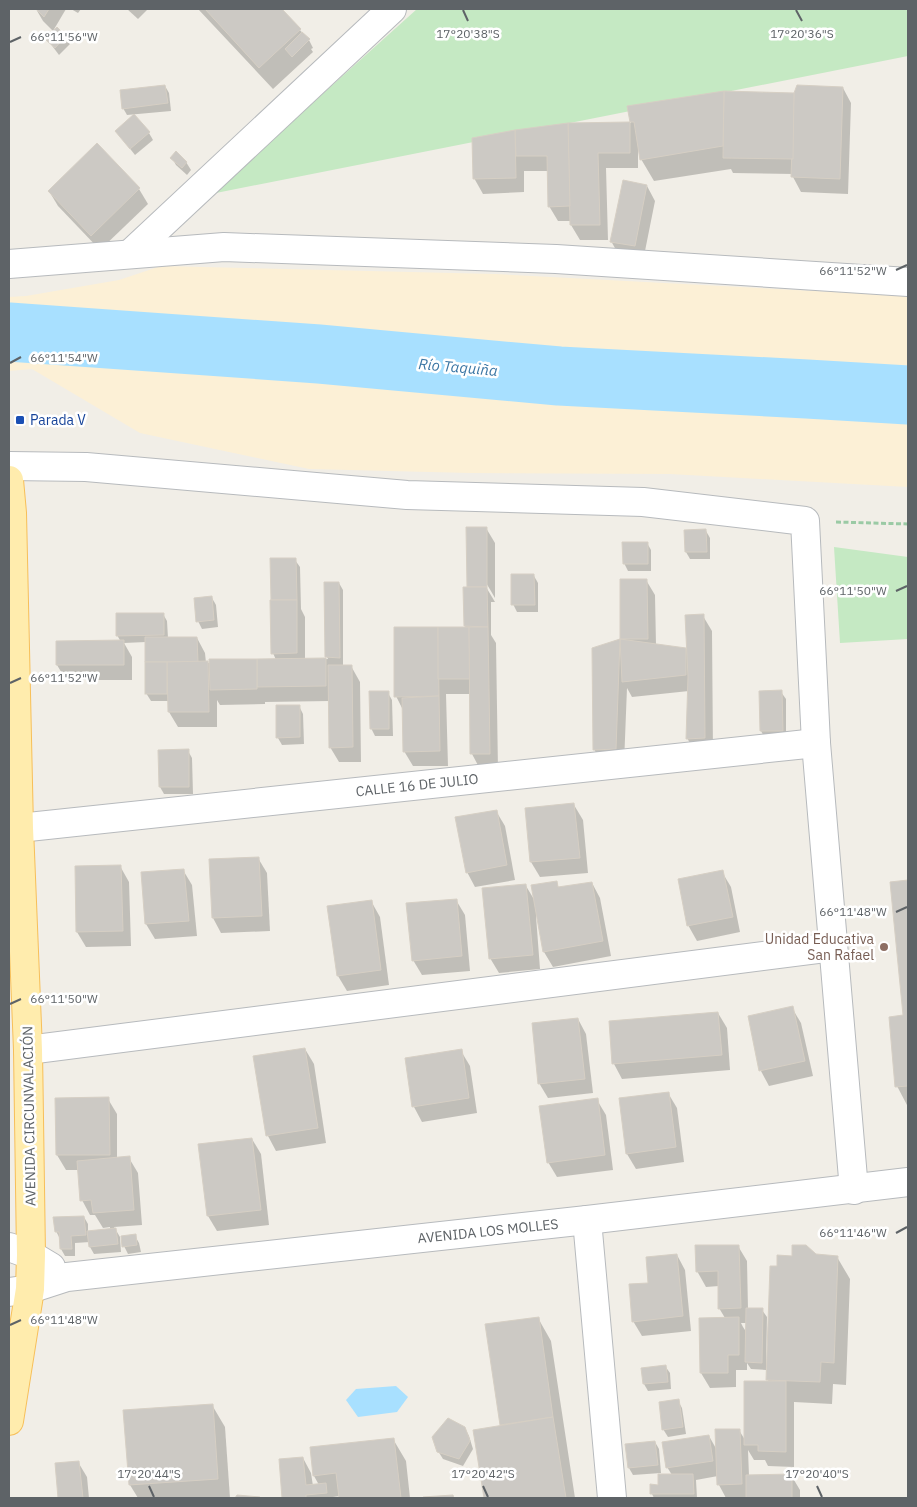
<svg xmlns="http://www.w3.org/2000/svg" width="917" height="1507" viewBox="0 0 917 1507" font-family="'IBM Plex Sans',sans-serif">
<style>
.green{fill:#c5e9c3}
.sand{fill:#fcf0d6}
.water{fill:#a8e0ff}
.shadow{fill:#0003;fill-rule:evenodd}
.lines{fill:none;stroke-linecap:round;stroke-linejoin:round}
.river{stroke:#a8e0ff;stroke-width:59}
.building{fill:#ccc9c4;stroke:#d6cfc4}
.minor-casing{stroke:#b7babd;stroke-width:30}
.major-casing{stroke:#f7bf59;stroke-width:30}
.path{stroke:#9bcaa5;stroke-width:3;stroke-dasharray:5 2.5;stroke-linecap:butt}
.minor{stroke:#fff;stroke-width:28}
.major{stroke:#ffecad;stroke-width:28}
.ticks{fill:none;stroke:#5e6367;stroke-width:2}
.transit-dot{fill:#1a4fb4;stroke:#fff;stroke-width:2}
.education-dot{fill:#8d6e63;stroke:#fff;stroke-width:2}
.labels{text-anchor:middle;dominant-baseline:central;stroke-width:5;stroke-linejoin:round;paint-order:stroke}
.transit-label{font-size:14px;fill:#164399;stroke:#fff;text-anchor:start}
.street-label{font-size:14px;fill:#5e6367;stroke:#fff}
.education-label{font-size:14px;fill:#785e54;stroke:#fff;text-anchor:end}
.water-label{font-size:15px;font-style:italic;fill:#3b76a4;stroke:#fff}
.ticks-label{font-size:12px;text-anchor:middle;fill:#5e6367;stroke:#fff;stroke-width:5;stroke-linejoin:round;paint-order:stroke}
</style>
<rect width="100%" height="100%" fill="#f1eee7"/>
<g class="green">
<path d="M417,9H908V56L211,194Z"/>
<path d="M834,547L908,557V639L840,643Z"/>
</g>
<path class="sand" d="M161,266L495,274L908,296V487L670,474L470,473L309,469L140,433L32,369L9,371V297L26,296L119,280Z"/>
<path class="water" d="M396,1386L408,1397L397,1412L358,1417L346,1400L356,1389Z"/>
<g class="shadow">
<path d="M36,9H66L53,31L43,21Z"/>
<path d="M71,9H81L78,13Z"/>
<path d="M127,9H148L138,19Z"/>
<path d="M198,9H281L309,40L313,48L311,49L313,52L273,89Z"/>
<path d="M57,29L65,37L70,44L59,55L47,39Z"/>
<path d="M165,86L169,93L171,111L127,115L123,108Z"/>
<path d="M843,88L851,103L848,194L801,192L793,177V174L733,173L731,169L654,181L641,159L640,150H638V168H606L608,240H580L571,225V221H558L549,206L548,171H524V192L483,194L474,178L473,139L516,131L568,125L631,123L629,107L723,92L725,96L795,94Z"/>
<path d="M116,131L149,133L153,140L135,155Z"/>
<path d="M97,145L139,189L148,204L100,250L58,206L49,191Z"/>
<path d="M172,158L186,162L191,170L187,175L176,165Z"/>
<path d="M647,186L655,201L643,261L620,257L611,241Z"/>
<path d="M486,528L495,543V598L485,581L483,582L495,602H491V635L496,643L498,769H480L472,754L471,694H446L448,766H413L404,751L403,710L396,696L466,628L465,626L469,588Z"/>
<path d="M706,531L710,538V559H690L686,552Z"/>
<path d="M647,543L651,550V571H628L624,563Z"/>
<path d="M295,560L300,567L301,609L305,617V660L328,659L327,657L339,583L343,590V667L351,666L360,682L361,762H339L330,747V701L265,702V704L220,705L217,700V727H178L169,712V701H151L146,693V642L124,643L132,657V680H66L57,665L121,642L117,635L163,614L167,621L168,638H197L205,653L206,663L276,660L273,653Z"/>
<path d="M534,576L538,583V612H517L513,604Z"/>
<path d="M621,580H646L655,595L656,645L688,649L703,616L712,631L713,753H696L687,738L689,691L632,697L627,688L624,764L603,765L594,749L593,649L621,640Z"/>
<path d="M212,598L216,605L218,627L202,629L198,621Z"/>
<path d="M781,692L786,699V738H765L761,731Z"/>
<path d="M388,693L392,700L393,736H375L371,728Z"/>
<path d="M299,706L303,714L304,744L282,745L278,738Z"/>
<path d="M188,751L192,758L193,794H164L160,787Z"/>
<path d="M574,805L583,820L588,873L540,877L531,862Z"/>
<path d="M496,811L505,826L515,880L475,887L467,872Z"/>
<path d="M258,858L267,873L270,931L221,933L213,918L210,860Z"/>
<path d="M120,866L129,882L131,946L86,947L77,932Z"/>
<path d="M183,870L192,885L197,936L155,939L146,924L142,873Z"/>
<path d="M722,872L731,887L740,932L697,941L688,925Z"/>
<path d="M908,881V1107L897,1086L904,1016L891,883Z"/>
<path d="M556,882L559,888L592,883L600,898L611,956L553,967L544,952L538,915L536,916L540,969L499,973L490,958L526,886L535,901Z"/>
<path d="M456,900L465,915L470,971L422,975L413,960Z"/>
<path d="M371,901L380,917L389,985L347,991L338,976Z"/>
<path d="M792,1008L801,1023L813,1076L769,1086L761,1071Z"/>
<path d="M718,1013L727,1028L730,1070L622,1079L614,1064Z"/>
<path d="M578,1019L586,1034L593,1093L548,1098L539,1083Z"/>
<path d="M305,1049L314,1064L326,1143L276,1151L268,1136L255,1057Z"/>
<path d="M461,1051L470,1066L477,1113L422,1122L414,1107Z"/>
<path d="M668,1093L677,1108L684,1162L636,1169L627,1154Z"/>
<path d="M108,1099L117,1114V1159L129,1158L138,1173L142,1225L114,1227L120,1237L121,1252L94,1254L90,1247V1242L75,1243V1256H65L61,1249L60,1239L56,1231L84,1217L88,1224V1232L110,1230V1227L103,1228L95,1215H90L82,1200L79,1170H66L57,1155Z"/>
<path d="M597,1100L606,1115L613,1170L557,1177L548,1162Z"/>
<path d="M252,1139L261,1154L269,1225L217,1231L208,1216Z"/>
<path d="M135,1236L139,1243L141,1252L128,1254L124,1246Z"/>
<path d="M738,1246L747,1261L748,1309L762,1310L767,1317L766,1370L751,1369L747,1363V1370H736V1387L710,1388L701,1373L725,1318L719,1308V1286L706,1287L697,1271ZM741,1323H747V1333L743,1327Z"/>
<path d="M677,1255L685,1270L691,1331L642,1336L633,1321L650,1284Z"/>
<path d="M815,1256L837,1257L850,1279L846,1385L833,1384L832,1404L794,1402V1467L768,1466L765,1460H754L748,1450L749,1476L791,1475L800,1490V1498H726L719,1485L718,1476L696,1480L697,1498H654L652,1494V1486H659L672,1475L667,1467L709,1436L718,1452L739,1430L745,1440L769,1382L768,1380Z"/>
<path d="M538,1318L551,1341L575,1498H485L474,1431L501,1427L486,1325Z"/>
<path d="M665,1366L670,1373L671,1389L648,1391L644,1384Z"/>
<path d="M678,1401L682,1408L686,1434L668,1437L663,1429Z"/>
<path d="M212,1405L225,1427L230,1498H138L130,1485Z"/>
<path d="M465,1428L469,1436L473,1449L463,1466L443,1459L438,1451Z"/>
<path d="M393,1439L406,1461L410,1498H340V1496L333,1497L334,1498H284L280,1460L303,1458L311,1473L313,1486L319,1485L314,1476Z"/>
<path d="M655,1442L659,1449L661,1473L633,1475L629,1468Z"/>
<path d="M78,1462L87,1477L89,1498H59L56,1464Z"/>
</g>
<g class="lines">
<path class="river" d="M9,332L319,354L559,376L807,389L908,395"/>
</g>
<g class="building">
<path d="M36,9H49L44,17Z"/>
<path d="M205,9H282L301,29L259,68Z"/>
<path d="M57,27L66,36L55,48L45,39Z"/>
<path d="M302,32L310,39L292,57L285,49Z"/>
<path d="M165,85L168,103L122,109L120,90Z"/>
<path d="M797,85L843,87L840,179L791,177L794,93Z"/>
<path d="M724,91L794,93L793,159L723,158Z"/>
<path d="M724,91L723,146L640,160L634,122H630L627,106Z"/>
<path d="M134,114L150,132L130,149L115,131Z"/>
<path d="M630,122V153H598L600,225H570L568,123Z"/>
<path d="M568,123L570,206L548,207L547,156H516L515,130Z"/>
<path d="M515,130L516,178L473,179L472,138Z"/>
<path d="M97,143L140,188L91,236L48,191Z"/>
<path d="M176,151L187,162L182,168L170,158Z"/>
<path d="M623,180L647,185L635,246L610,242Z"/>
<path d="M466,527H487V587H467Z"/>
<path d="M706,529L707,552H685L684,530Z"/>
<path d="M622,542H648V564H623Z"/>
<path d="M270,558H296L297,600H271Z"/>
<path d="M511,574H534L535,605H511Z"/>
<path d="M620,579H647L648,639H620Z"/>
<path d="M324,582H339L340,658L325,657Z"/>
<path d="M463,587H487L488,627L464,626Z"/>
<path d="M212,596L214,620L196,622L194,598Z"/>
<path d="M270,600H297V653L271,654Z"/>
<path d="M116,613H164V635L116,636Z"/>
<path d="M704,614L705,738L686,739L688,677L685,615Z"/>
<path d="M394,627H438L439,696L394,697Z"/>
<path d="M438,627H469L470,679H438Z"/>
<path d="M469,627H488L490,754H470Z"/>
<path d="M145,637H197L198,662H145Z"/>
<path d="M620,639L686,648V675L622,682Z"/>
<path d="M620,639L616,749L593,750L592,648Z"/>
<path d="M124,640V665H56V641Z"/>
<path d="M326,658V686L257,687V659Z"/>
<path d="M209,659H257V689L210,690Z"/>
<path d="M208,661L209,712H168L167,662Z"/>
<rect x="145" y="662" width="22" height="32"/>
<path d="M328,665H352L353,747L329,748Z"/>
<path d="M782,690L783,731H760L759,691Z"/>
<path d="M369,691H389V729H370Z"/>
<path d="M439,696L440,751L403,752L402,698Z"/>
<path d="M276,705H300V737L276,738Z"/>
<path d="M189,749V787H159L158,750Z"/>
<path d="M574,803L580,858L530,862L525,808Z"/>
<path d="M497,810L507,865L466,873L455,817Z"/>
<path d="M259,857L262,916L212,918L209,859Z"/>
<path d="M121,865L123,931L76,932L75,866Z"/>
<path d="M184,869L189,921L145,924L141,872Z"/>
<path d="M723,870L733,917L687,926L678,879Z"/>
<path d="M908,880V1086L895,1087L889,1017L903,1015L890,882Z"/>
<path d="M557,881L558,887L592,882L603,941L543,952L531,885Z"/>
<path d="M526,884L533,955L489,959L482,888Z"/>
<path d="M457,899L462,956L412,961L406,903Z"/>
<path d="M372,900L381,970L337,976L327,906Z"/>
<path d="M793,1006L805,1061L759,1071L748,1016Z"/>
<path d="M718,1012L722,1055L612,1064L609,1021Z"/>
<path d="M578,1018L585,1079L538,1084L532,1023Z"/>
<path d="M305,1048L318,1128L266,1136L253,1056Z"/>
<path d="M462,1049L469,1098L412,1107L405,1058Z"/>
<path d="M669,1092L676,1147L626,1154L619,1098Z"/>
<path d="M109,1097L110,1155H56L55,1098Z"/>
<path d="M598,1098L605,1155L547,1163L539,1106Z"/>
<path d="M252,1138L261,1210L207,1216L198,1144Z"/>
<path d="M130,1156L134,1210L93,1213L91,1200L80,1201L77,1161Z"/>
<path d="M84,1216L86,1235L71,1236L72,1249H60L59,1232H55L53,1217Z"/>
<path d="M116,1228L118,1244L89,1247L87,1231Z"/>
<path d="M136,1234L137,1245L122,1247L121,1236Z"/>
<path d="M695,1245H739L741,1308L718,1309V1271L696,1272Z"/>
<path d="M792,1245H806L816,1254L838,1256L834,1363L821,1362L820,1382L766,1380L770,1266H777V1255L792,1256Z"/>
<path d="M677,1254L683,1316L632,1322L629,1284L648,1283L646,1257Z"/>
<path d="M746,1308H763L762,1363L745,1362Z"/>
<path d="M539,1317L553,1417L500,1425L485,1324Z"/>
<path d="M739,1317V1355H728V1373H700L699,1318Z"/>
<path d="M666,1365L668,1382L643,1384L641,1368Z"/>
<path d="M744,1381H786V1452L758,1451V1445H744Z"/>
<path d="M679,1399L683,1427L662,1430L659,1402Z"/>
<path d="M213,1404L218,1479L129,1485L123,1410Z"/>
<path d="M553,1417L566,1498H484L473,1430Z"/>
<path d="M448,1418L465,1427L470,1441L459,1459L437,1452L432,1437Z"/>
<path d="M715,1429H740L742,1484L717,1485Z"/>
<path d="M709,1435L713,1461L666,1468L662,1442Z"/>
<path d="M394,1438L401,1498H339L336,1473L313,1476L310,1447Z"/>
<path d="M655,1441L658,1465L628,1468L625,1444Z"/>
<path d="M303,1457L306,1485L326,1483L327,1493L306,1495V1498H282L279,1459Z"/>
<path d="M79,1461L83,1498H58L55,1463Z"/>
<path d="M658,1474H693L694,1494H650V1484L658,1485Z"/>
<path d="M792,1474V1498H746V1475Z"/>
<path d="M237,1495L260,1497L261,1498H235Z"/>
<path d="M453,1495L454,1498H423V1497Z"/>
</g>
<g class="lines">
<g class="minor-casing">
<g id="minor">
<path d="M130,254L392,9"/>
<path d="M9,264L224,247L556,259L908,282"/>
<path d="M9,466L86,467L407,495L643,502L805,521L816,743L854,1190"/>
<path d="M19,828L816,743"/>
<path d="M28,1050L833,947"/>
<path d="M587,1220L612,1498"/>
<path d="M9,1247L31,1255L51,1267"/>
<path d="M9,1292L30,1289L67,1277L587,1220L908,1182"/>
</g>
</g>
<g class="major-casing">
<path id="major" d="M9,480L12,513L19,828L28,1050L31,1255L30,1289L9,1421"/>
</g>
<path class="path" d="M836,522L908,524"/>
<use href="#minor" class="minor"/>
<use href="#major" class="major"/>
</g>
<path class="ticks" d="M463,10L468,21M796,10L802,21M10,42L21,37M896,270L907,265M10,363L21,357M896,591L907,586M10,683L21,678M896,912L907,907M10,1004L21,999M896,1233L907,1227M10,1325L21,1320M149,1486L154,1497M483,1486L488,1497M817,1486L822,1497"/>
<rect class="transit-dot" x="15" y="415" width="10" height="10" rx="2.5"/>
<circle class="education-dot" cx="884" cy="947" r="5"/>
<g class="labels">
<g class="transit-label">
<text x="30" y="420">Parada V</text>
</g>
<g class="street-label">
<text transform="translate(417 785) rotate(-6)">CALLE 16 DE JULIO</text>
<text transform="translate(29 1116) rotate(-91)">AVENIDA CIRCUNVALACIÓN</text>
<text transform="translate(488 1231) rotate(-6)">AVENIDA LOS MOLLES</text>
</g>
<g class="education-label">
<text x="874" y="939">Unidad Educativa<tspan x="874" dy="16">San Rafael</tspan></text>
</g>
<g class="water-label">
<text transform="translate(458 367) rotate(5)">Río Taquiña</text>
</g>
</g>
<g class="ticks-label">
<text x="468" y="38">17°20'38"S</text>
<text x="802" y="38">17°20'36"S</text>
<text x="64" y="41">66°11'56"W</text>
<text x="853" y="275">66°11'52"W</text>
<text x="64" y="362">66°11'54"W</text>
<text x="853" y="595">66°11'50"W</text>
<text x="64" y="682">66°11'52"W</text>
<text x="853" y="916">66°11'48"W</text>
<text x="64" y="1003">66°11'50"W</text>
<text x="853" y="1237">66°11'46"W</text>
<text x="64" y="1324">66°11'48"W</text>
<text x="149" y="1478">17°20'44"S</text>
<text x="483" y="1478">17°20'42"S</text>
<text x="817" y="1478">17°20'40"S</text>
</g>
<rect width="917" height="1507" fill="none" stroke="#5e6367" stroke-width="20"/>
</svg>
